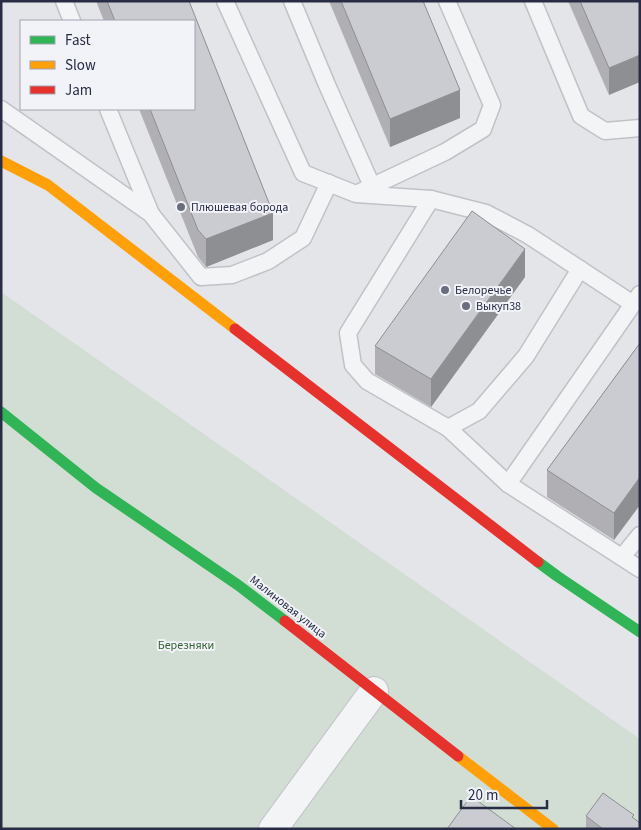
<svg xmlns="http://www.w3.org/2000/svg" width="641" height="830" viewBox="0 0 641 830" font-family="'Source Sans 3',sans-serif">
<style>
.green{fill:#d2ddd4}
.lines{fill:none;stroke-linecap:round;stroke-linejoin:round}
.lane-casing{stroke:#c1c2c7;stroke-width:19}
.street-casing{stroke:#c1c2c7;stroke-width:30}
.lane{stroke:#f3f4f6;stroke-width:16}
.street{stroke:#f3f4f6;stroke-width:28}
.fast{stroke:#30b455;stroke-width:11}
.slow{stroke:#ff9f0a;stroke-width:11}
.jam{stroke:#e5322d;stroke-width:11}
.wall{fill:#afafb4}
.shaded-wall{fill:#8e8f92}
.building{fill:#cbccd1;stroke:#8e8f92}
.poi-dot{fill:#6a6d7e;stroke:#f2f3f8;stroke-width:2}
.labels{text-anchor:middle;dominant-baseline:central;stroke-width:4;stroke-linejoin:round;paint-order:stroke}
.poi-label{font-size:12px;fill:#282d45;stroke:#f2f3f8;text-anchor:start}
.street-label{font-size:12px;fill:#282d45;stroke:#f2f3f8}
.park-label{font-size:12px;fill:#346235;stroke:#f2f3f8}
</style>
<rect width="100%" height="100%" fill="#e4e5e9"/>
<path class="green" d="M1,292L640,739V829H1Z"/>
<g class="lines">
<g class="lane-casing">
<g id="lane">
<path d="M64,1L72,21"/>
<path d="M225,1L303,173L356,194L431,199L486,213L528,235L633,304"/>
<path d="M292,1L327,85L372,186"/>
<path d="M533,1L581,116L605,131L640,128"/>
<path d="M1,109L151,214L201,277L232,275L268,261L303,238L329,183"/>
<path d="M108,109L151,214"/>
<path d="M358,193L445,152L483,129L492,105L447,1"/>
<path d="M431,199L348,333L353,365L367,381L448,428L479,411L526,356L580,269"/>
<path d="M448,428L508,484L640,569"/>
<path d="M508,484L640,294"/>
<path d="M622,557L640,535"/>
</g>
</g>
<g class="street-casing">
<path id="street" d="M273,829L374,691"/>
</g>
<use href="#lane" class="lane"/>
<use href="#street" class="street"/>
<g class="fast">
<path d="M1,412L96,488L238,585L285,621"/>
<path d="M538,562L557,576L640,632"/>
</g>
<g class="slow">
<path d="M1,161L48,185L235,329"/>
<path d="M458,756L553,829"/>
</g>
<g class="jam">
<path d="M235,329L538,562"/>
<path d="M285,621L458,756"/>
</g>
</g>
<g class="wall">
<path d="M96,1H189L273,240L206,267L198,257L139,109H194V21H104Z"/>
<path d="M329,1H423L460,118L390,147Z"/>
<path d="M568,1H640L609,95Z"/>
<path d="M525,277L431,407L375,374V346Z"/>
<path d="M640,343L614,540L547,497V470Z"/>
<path d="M586,816L634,819L640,829H586Z"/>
</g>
<g class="shaded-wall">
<path d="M640,55V82L609,95V68Z"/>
<path d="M460,90V118L390,147V119Z"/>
<path d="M273,213V240L206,267V239Z"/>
<path d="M525,249V277L431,407V379Z"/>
<path d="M640,477V505L614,540V513Z"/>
</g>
<g class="building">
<path d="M107,1H189L273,213L206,239L198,230L150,109H194V21H115Z"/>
<path d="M341,1H423L460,90L390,119Z"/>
<path d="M580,1H640V55L609,68Z"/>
<path d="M472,211L525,249L431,379L375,346Z"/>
<path d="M640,343V477L614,513L547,470Z"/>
<path d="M603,793L634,815L632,817L640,823V829H603L586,816Z"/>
<path d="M471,796L516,829H447Z"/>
</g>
<g class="poi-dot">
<circle cx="181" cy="207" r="5"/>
<circle cx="445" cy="290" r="5"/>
<circle cx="466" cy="306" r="5"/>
</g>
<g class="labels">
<g class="poi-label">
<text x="191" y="207">Плюшевая борода</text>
<text x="455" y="290">Белоречье</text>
<text x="476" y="306">Выкуп38</text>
</g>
<g class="street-label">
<text transform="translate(288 607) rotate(38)">Малиновая улица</text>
</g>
<g class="park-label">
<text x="186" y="645">Березняки</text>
</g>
</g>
<rect width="641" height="830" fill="none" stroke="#282d45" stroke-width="5"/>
<rect x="20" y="20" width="175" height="90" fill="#f2f3f8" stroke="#a1a4b0"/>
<rect x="30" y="36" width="25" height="8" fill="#30b455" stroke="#a1a4b0"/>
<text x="65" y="45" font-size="15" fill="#282d45">Fast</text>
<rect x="30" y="61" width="25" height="8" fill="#ff9f0a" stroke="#a1a4b0"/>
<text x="65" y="70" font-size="15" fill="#282d45">Slow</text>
<rect x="30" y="86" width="25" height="8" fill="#e5322d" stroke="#a1a4b0"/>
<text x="65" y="95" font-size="15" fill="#282d45">Jam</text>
<path d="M461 800v8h86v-8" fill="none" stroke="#282d45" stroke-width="2.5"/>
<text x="468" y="800" font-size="15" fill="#282d45" stroke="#f2f3f8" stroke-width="4" paint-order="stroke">20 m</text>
</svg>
